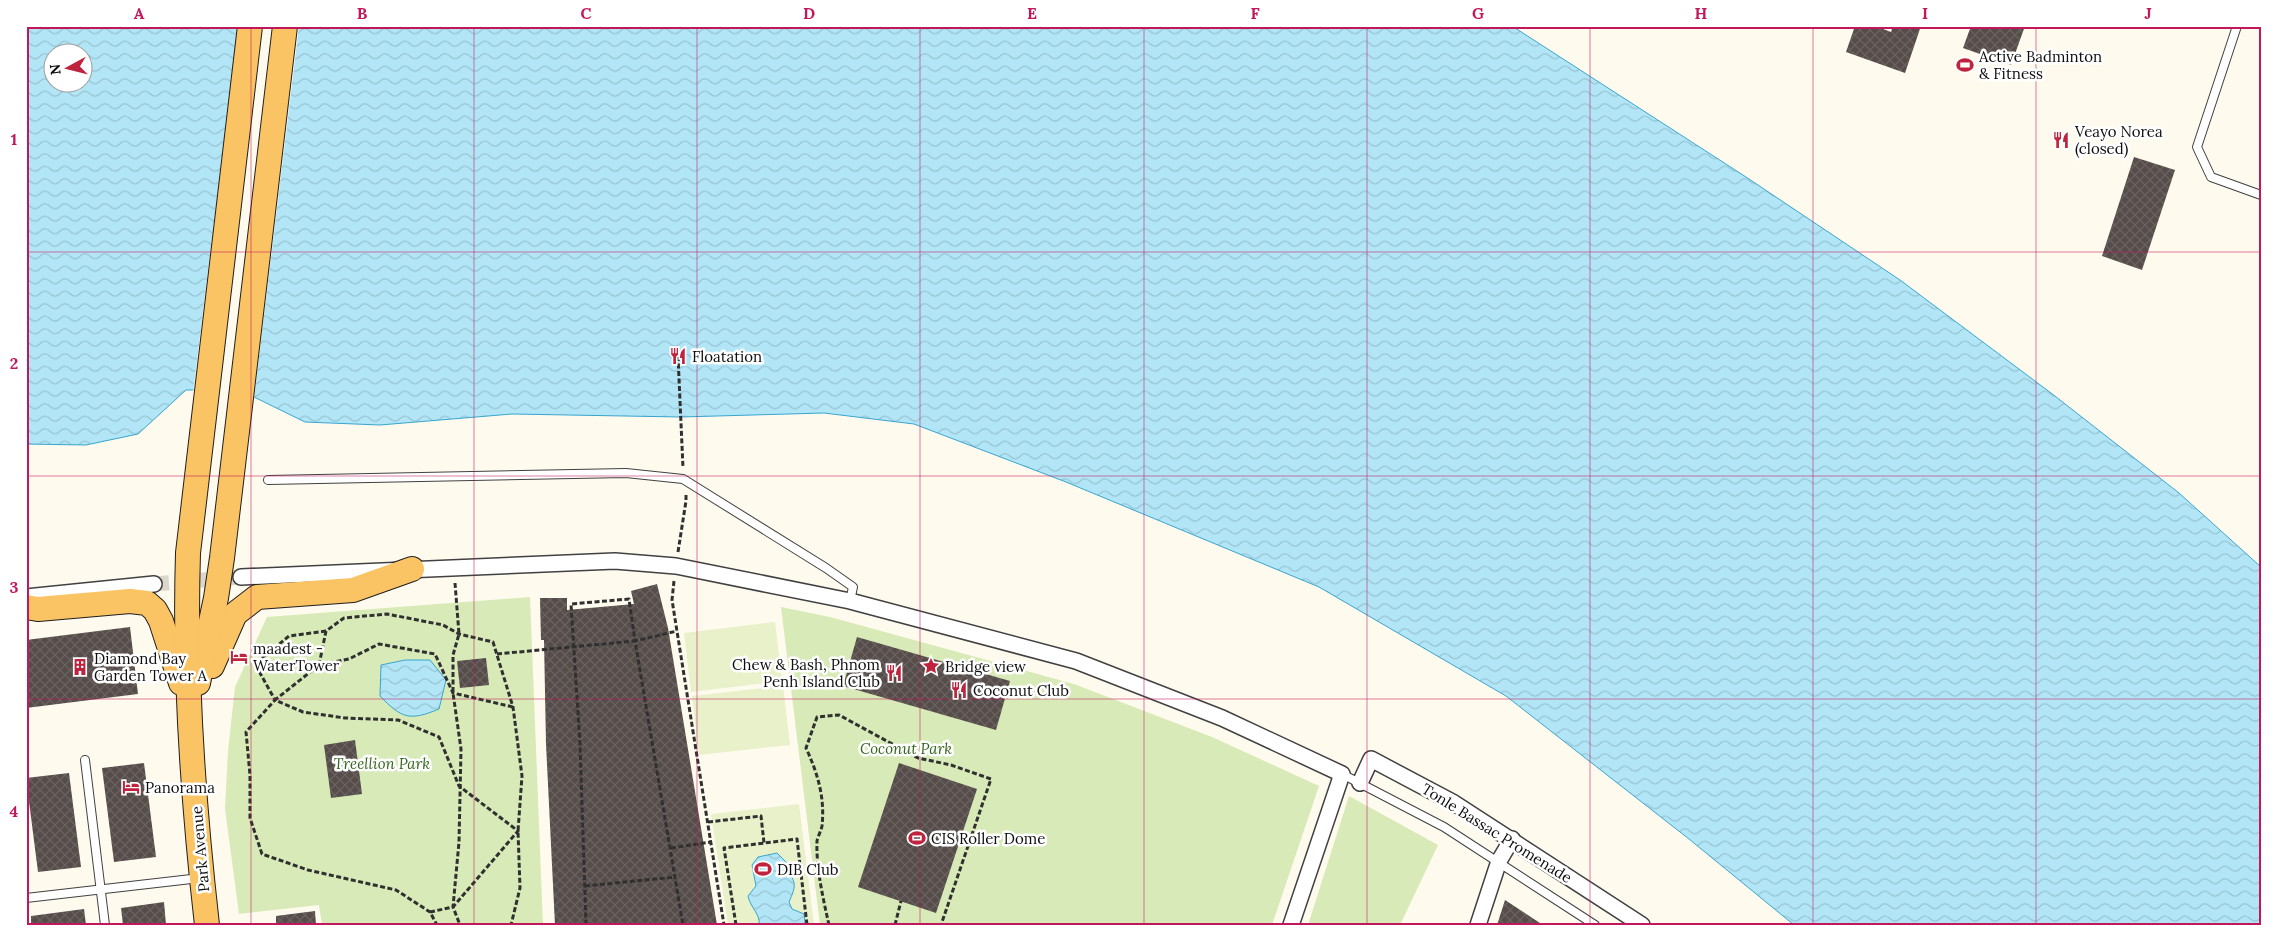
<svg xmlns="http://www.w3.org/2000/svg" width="2287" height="951" viewBox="0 0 2287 951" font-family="Lora,serif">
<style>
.grass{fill:#d8eab7}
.pitch{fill:#e8f1c9}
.water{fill:url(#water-waves);stroke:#38a5cf;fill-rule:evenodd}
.pier{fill:#fffaee}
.building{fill:url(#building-cross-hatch)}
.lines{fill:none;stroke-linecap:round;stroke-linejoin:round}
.street-tunnel{stroke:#dbd7cc;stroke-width:15;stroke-dasharray:15 8;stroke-linecap:butt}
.lane-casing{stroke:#414141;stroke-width:10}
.street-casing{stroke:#414141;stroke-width:18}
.primary-casing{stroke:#1f1f1f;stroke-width:26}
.path{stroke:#303030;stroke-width:3;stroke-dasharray:5 2.5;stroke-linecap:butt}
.lane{stroke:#fff;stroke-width:8}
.street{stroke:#fff;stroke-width:15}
.primary{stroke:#fac363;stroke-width:24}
.grid{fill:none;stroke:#c2185b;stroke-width:1;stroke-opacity:0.55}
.labels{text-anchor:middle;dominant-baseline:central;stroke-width:5;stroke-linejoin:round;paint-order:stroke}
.poi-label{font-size:15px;fill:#0e0e0e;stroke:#fff;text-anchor:start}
.park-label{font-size:15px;font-style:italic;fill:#35661d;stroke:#fff}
.street-label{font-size:15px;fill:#0e0e0e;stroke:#fff}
.neatline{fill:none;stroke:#c2185b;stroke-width:2}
.grid-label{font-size:16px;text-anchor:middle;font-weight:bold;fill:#c2185b}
</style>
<defs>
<pattern id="water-waves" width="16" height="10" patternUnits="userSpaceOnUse" patternTransform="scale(1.25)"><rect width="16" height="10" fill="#b2e6f7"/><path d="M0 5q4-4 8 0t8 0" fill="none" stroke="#98c4d3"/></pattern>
<pattern id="building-cross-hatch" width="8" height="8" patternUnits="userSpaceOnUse" patternTransform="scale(1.25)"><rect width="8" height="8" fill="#564d4a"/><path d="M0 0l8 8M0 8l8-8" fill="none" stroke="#696260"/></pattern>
</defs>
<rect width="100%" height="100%" fill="#fffaee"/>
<g class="grass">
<path d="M530,597L543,925H322L319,905L239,914L225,809L228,751L235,687L267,617Z"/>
<path d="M781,607L830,617L1074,684L1212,737L1319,786L1272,925H820Z"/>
<path d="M1349,796L1438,845L1400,925H1308Z"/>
</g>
<g class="pitch">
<path d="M775,622L782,681L691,692L684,633Z"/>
<path d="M783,686L790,745L699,755L692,696Z"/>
<path d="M799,804L814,925H728L711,814Z"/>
</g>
<g class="water">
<path d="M26,26H1512L1746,177L1900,280L2051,393L2179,493L2261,567V925H1794L1689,839L1506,696L1319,587L1066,482L914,424L824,413L681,417L512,414L380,425L305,422L254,397L218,390H186L138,434L86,445L26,444ZM52,52H82V82H52Z"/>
<path d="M405,660H430L446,680L439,709C410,721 402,719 380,696L381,665Z"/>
<path d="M777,853L787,863L786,869C797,883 796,886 789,902L792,909L804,914L805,922L803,925H759C761,915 750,907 748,896L756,886L752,865L758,857Z"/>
</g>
<path class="pier" d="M238,26H299L254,399L218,392L193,393Z"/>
<g class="building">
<path d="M1855,26H1875L1891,32L1893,26H1921L1905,73L1846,52Z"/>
<path d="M1971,26H2025L2011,65L1963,48Z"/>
<path d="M2134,157L2175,170L2142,270L2102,256Z"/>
<path d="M657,584L668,628L717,925H555L546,744L544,640H541L540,598H567V610L634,604L631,591Z"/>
<path d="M130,627L138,694L26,708V640Z"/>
<path d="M857,637L1010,681L996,730L843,686Z"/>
<path d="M486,658L489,685L460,688L457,661Z"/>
<path d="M355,740L362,794L331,798L324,745Z"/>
<path d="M144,763L156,857L114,862L102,768Z"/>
<path d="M899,763L977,789L936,913L858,887Z"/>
<path d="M69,773L81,867L38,872L26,778Z"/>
<path d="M1505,900L1543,925H1497Z"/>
<path d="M164,902L166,925H123L121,908Z"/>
<path d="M84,909L86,925H31V916Z"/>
<path d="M315,911L316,925H276V916Z"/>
</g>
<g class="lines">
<path class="street-tunnel" d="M154,584L241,577"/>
<g class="lane-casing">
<g id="lane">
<path d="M2237,26L2197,147L2211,177L2261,195"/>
<path d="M268,480L626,473L683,479L826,568L853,587L850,601"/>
<path d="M85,760L105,925"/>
<path d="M1342,774L1444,827L1595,925"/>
<path d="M26,898L200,878"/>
</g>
</g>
<g class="street-casing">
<g id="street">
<path d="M241,577L615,561L676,566L850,601L1076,661L1222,718L1342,774L1291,925"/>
<path d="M26,597L154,584"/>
<path d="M1360,783L1371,759L1454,803L1642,925"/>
<path d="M1478,925L1499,861L1512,839"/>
</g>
</g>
<g class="primary-casing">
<g id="primary">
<path d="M26,607L38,609L130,601L147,603L155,610L161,621L181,683"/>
<path d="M212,666L235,614L257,597L353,590L412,569"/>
<path d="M198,683L216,598L222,558L285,26"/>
<path d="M207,925C193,802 184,677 188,553L250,26"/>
</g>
</g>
<g class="path">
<path d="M678,356L683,468"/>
<path d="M678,552L686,501V494"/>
<path d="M674,581L672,600L724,925"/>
<path d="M455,583L459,634L453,655V693L461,749L459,842L453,907L460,925"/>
<path d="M326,631L289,636L255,664L275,700L246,732L250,775V818L262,854L308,870L396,890L430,912L437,925"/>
<path d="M497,654L635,641L683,925"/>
<path d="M319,665L326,631L344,618L387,614L443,625L459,634L493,642L513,707L522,776L518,831L520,888L511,925"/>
<path d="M708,822L761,816L764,843"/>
<path d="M671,848L711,842"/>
<path d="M585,886L676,877"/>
<path d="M430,912L453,907L518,831L459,786L439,737L398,720L345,718L303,712L275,700L319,665L349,659L379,644L435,654L453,693L513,707"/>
<path d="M586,925L580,744L571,604L629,599L635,641L677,631"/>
<path d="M736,925L724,848L797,839L807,925"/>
<path d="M829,925C823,898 816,868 817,841C818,836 821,831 822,826C825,798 818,774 806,748L817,717L839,715L918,758L951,765L991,779L941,925"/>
<path d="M895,925L901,901"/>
</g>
<use href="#lane" class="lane"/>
<use href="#street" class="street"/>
<use href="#primary" class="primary"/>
</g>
<path class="grid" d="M251,26V925M474,26V925M697,26V925M920,26V925M1144,26V925M1367,26V925M1590,26V925M1813,26V925M2036,26V925M26,252H2261M26,476H2261M26,699H2261"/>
<defs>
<g id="stadium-bare" transform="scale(1.35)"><path d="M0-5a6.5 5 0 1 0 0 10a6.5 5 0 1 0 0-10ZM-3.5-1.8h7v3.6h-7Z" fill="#c0233e" stroke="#fff" stroke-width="2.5" paint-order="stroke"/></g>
<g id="restaurant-bare" transform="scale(1.35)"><path d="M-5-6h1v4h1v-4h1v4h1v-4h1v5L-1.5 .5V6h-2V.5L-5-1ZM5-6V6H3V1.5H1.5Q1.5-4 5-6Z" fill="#c0233e" stroke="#fff" stroke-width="2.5" paint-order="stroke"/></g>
<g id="hotel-bare" transform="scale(1.35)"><path d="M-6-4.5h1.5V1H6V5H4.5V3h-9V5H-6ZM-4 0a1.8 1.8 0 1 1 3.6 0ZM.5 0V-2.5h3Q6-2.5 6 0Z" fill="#c0233e" stroke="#fff" stroke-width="2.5" paint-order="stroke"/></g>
<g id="sight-bare" transform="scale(1.35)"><path d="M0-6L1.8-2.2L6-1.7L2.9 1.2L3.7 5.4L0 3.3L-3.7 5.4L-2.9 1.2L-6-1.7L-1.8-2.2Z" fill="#c0233e" stroke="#fff" stroke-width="2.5" paint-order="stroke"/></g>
<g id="building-bare" transform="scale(1.35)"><path d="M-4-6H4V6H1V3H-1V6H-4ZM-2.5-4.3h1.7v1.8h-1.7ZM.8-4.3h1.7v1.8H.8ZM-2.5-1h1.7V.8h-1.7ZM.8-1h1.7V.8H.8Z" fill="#c0233e" stroke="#fff" stroke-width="2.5" paint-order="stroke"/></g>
</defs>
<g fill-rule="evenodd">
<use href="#stadium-bare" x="1965" y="65"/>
<use href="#restaurant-bare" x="2061" y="140"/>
<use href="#restaurant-bare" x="678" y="356"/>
<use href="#hotel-bare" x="239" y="657"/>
<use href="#sight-bare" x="931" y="666"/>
<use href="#building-bare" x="80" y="667"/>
<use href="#restaurant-bare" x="894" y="673"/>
<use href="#restaurant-bare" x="959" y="690"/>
<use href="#hotel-bare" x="131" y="787"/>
<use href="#stadium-bare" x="917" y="838"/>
<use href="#stadium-bare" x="763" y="869"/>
</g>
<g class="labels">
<g class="poi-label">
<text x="1979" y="56">Active Badminton<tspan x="1979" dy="17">&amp; Fitness</tspan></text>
<text x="2075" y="131">Veayo Norea<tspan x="2075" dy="17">(closed)</tspan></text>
<text x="692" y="356">Floatation</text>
<text x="253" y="648">maadest -<tspan x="253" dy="17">WaterTower</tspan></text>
<text x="94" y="658">Diamond Bay<tspan x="94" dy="17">Garden Tower A</tspan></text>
<text x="880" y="664" text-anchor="end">Chew &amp; Bash, Phnom<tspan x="880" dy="17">Penh Island Club</tspan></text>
<text x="945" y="666">Bridge view</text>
<text x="973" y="690">Coconut Club</text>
<text x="145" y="787">Panorama</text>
<text x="931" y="838">CIS Roller Dome</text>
<text x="777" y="869">DIB Club</text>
</g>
<g class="park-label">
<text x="906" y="748">Coconut Park</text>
<text x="382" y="763">Treellion Park</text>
</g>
<g class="street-label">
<text transform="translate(1497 833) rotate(32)">Tonle Bassac Promenade</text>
<text transform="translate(200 849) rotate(-95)">Park Avenue</text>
</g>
</g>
<rect width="2287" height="951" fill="none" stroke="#ffffff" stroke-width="55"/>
<g transform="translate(68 68) rotate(263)"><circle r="24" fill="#ffffff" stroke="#9f9f9f"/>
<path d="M0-4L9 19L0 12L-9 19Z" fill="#c0233e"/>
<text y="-8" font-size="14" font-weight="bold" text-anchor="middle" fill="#0e0e0e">N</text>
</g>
<rect x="28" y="28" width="2232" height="896" class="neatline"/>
<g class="grid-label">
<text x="139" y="19">A</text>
<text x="362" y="19">B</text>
<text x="586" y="19">C</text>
<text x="809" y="19">D</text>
<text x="1032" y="19">E</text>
<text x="1255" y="19">F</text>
<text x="1478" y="19">G</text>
<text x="1701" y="19">H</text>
<text x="1925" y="19">I</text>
<text x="2148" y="19">J</text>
<text x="14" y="145">1</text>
<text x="14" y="369">2</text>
<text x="14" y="593">3</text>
<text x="14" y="817">4</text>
</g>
</svg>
